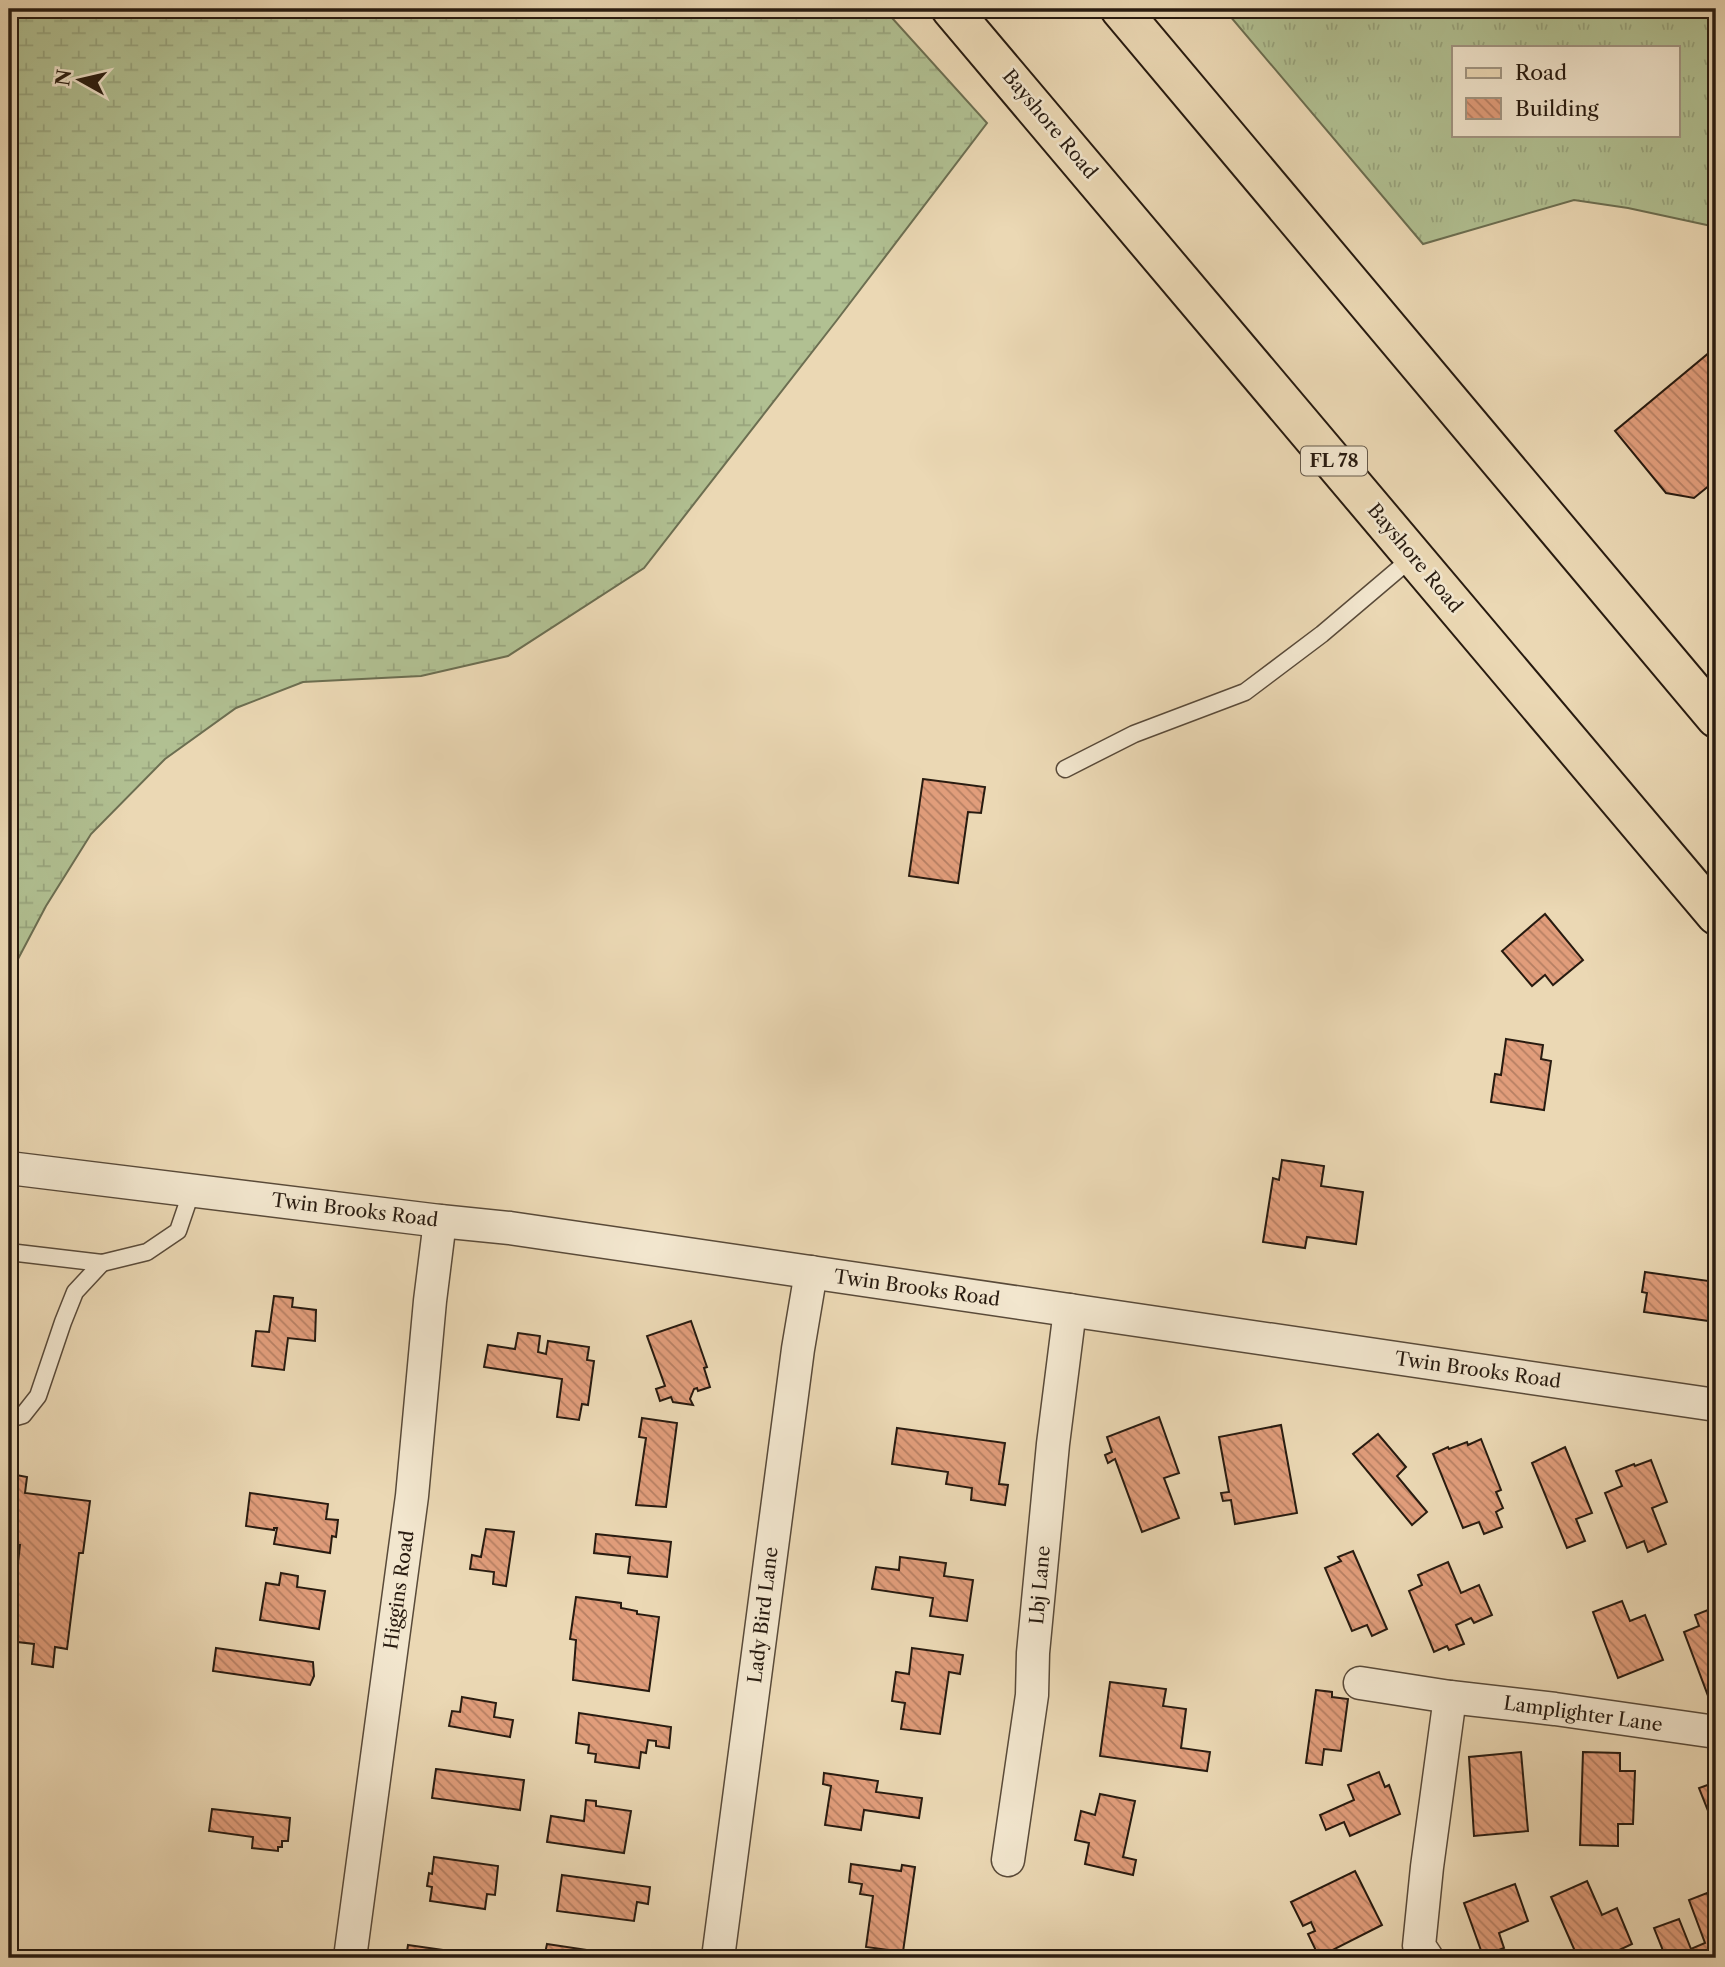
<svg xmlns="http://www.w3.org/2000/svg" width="1725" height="1967" viewBox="0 0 1725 1967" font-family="'Libre Caslon Text',serif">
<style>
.grass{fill:url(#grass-tufts);stroke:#6c6e51;stroke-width:2;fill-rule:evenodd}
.wetland{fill:url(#wetland-marsh);stroke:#6c6e51;stroke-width:2}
.building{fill:url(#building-back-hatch);stroke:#281b10;stroke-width:2}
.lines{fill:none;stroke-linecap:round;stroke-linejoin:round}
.service-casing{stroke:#594a39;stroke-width:19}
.minor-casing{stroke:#594a39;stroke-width:35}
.primary-casing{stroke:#281b10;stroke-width:42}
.service{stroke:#f2e6ce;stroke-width:16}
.minor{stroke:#f2e6ce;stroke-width:32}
.primary{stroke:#ebd8b4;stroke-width:38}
.labels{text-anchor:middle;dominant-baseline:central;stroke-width:5;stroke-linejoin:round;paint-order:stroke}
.shield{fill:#f2e6ce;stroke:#655849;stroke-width:2}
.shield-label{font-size:18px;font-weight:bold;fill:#281b10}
.street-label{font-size:19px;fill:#281b10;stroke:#f2e6ce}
</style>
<defs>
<pattern id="grass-tufts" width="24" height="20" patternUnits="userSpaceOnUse" patternTransform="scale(1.75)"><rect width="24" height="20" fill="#b1c092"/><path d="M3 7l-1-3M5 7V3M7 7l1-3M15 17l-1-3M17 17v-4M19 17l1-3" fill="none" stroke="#98a47d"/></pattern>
<pattern id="wetland-marsh" width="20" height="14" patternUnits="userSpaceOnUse" patternTransform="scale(1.75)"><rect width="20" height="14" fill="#b1c092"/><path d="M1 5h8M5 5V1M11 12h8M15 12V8" fill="none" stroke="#98a47d"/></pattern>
<pattern id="building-back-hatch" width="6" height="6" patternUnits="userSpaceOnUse" patternTransform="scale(1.75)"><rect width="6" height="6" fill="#e19d7b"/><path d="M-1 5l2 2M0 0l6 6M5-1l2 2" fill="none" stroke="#b67f63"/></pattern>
</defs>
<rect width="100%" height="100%" fill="#ebd8b4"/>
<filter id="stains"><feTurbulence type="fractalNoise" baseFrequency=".00286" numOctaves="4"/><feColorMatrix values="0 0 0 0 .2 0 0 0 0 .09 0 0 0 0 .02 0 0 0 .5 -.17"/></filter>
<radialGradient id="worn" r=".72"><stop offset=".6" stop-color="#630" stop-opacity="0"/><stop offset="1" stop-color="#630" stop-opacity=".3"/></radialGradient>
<path class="grass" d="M1224,9H1716V227L1628,208L1574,200L1423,244ZM1454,47H1678V135H1454Z"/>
<path class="wetland" d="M9,9H884L987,123L837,320L644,568L508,656L421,676L303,682L236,708L165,759L91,834L46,906L9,976Z"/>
<g class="building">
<path d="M1716,347V480L1694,498L1666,493L1615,431Z"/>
<path d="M923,779L985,787L981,813L968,812L958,883L909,876Z"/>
<path d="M1545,914L1583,960L1553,985L1545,975L1532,986L1502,951Z"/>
<path d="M1506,1039L1543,1045L1541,1059L1551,1061L1544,1110L1491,1102L1495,1074L1501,1075Z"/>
<path d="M1282,1160L1324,1166L1321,1186L1363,1192L1356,1244L1307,1237L1305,1248L1263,1242L1273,1178L1279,1180Z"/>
<path d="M1645,1272L1716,1282V1322L1644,1312L1647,1293L1642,1292Z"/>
<path d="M274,1296L293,1298L292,1307L316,1310L315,1341L288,1338L284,1370L252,1366L256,1331L269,1332Z"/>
<path d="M691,1321L707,1367L704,1368L710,1387L698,1391L697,1388L694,1389L690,1399L693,1405L673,1402L671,1397L660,1401L656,1389L665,1386L647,1336Z"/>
<path d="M518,1333L540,1336L538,1352L546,1354L548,1341L589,1347L587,1360L594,1361L588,1405L582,1404L579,1420L557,1417L562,1379L484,1367L488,1345L515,1349Z"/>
<path d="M1159,1417L1179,1473L1164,1478L1179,1518L1142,1532L1115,1459L1108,1463L1105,1455L1112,1452L1107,1437Z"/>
<path d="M642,1418L677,1423L666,1507L636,1505L646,1438L639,1437Z"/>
<path d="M1281,1425L1297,1513L1235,1524L1231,1500L1223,1501L1221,1493L1229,1492L1219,1437Z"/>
<path d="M897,1428L1005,1443L999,1484L1008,1485L1005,1505L971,1500L972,1488L946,1484L948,1472L892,1464Z"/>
<path d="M1378,1434L1406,1467L1397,1476L1427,1512L1412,1525L1353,1454Z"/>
<path d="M1481,1439L1501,1490L1496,1492L1503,1508L1496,1512L1502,1527L1484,1534L1479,1522L1463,1528L1433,1454L1448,1447L1449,1449L1467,1442L1468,1445Z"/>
<path d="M1565,1447L1592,1513L1576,1519L1585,1541L1567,1548L1532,1463Z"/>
<path d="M1651,1460L1667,1502L1652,1508L1666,1544L1648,1552L1644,1541L1627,1548L1605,1493L1622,1486L1616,1471L1634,1464L1635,1466Z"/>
<path d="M11,1474L27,1477L25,1493L90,1501L83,1553H79L67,1649L55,1647L53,1667L32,1664L34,1644L9,1641V1605L13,1606L20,1545L9,1544V1487Z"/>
<path d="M250,1493L328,1504L326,1519L338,1520L336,1537L332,1536L330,1553L274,1544L277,1528H274V1530L246,1526Z"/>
<path d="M486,1529L514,1532L506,1586L493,1584L494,1572L470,1569L472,1555L481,1557Z"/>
<path d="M596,1534L671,1542L667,1577L628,1573L630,1557L594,1553Z"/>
<path d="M1353,1551L1387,1629L1372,1636L1367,1625L1352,1631L1325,1568L1341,1561L1338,1557Z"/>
<path d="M900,1557L946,1563L944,1576L973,1580L967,1621L930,1616L933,1598L872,1589L876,1567L899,1570Z"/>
<path d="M1448,1562L1461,1593L1479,1585L1492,1615L1474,1623L1471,1618L1456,1625L1464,1644L1449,1650L1447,1646L1434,1652L1409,1591L1422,1585L1418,1575Z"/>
<path d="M281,1573L298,1576L297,1587L325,1591L319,1629L260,1620L266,1583L279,1585Z"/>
<path d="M576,1597L621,1603V1608L637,1611V1614L659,1617L649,1691L573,1680L576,1640L570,1639Z"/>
<path d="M1622,1601L1630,1621L1645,1615L1663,1660L1618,1678L1593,1612Z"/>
<path d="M1713,1608L1716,1616V1698L1710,1701L1684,1632L1699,1626L1695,1615Z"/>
<path d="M216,1648L313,1662L314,1676L310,1685L213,1671Z"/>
<path d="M912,1648L963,1655L960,1674L949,1672L940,1734L901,1729L905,1703L892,1701L896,1672L909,1674Z"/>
<path d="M1110,1682L1166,1689L1163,1706L1186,1709L1181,1748L1210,1752L1207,1771L1100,1756Z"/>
<path d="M1316,1690L1332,1692V1697L1348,1699L1341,1751L1324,1749L1322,1765L1306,1763Z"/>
<path d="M462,1697L496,1703L494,1717L513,1720L510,1737L449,1726L452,1711L460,1712Z"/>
<path d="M579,1713L671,1727L669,1748L656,1746V1741L648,1740L646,1753L641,1752L639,1768L595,1762L596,1754L588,1753L589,1745L576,1743Z"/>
<path d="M1521,1752L1528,1831L1474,1836L1469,1757Z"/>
<path d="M1583,1752L1620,1753V1771H1635L1633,1824H1618V1846L1580,1845Z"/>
<path d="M436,1769L524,1780L520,1810L432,1798Z"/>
<path d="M1379,1772L1385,1787L1389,1785L1400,1814L1350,1836L1344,1822L1326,1830L1320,1815L1354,1800L1348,1785Z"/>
<path d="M824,1773L878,1781L876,1792L922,1798L919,1818L864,1810L861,1830L825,1825L831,1786L823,1784Z"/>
<path d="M1716,1782V1831L1699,1788Z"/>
<path d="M1100,1794L1135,1801L1123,1857L1136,1860L1133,1875L1085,1864L1089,1843L1075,1840L1081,1811L1095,1815Z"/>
<path d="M586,1800L596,1801V1806L631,1811L624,1853L547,1842L551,1816L584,1821Z"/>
<path d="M212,1809L290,1818L288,1841H282V1847H278V1851L252,1848L253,1837L209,1831Z"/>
<path d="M434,1857L498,1866L495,1895L487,1894L485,1909L430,1901L432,1887L427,1886L429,1873L432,1874Z"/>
<path d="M851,1864L901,1871L902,1865L915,1867L903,1952L866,1947L873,1896L860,1894L862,1884L849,1882Z"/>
<path d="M1355,1871L1382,1925L1319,1957L1308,1934L1315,1931L1311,1922L1303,1926L1291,1902Z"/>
<path d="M562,1875L650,1887L648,1904L637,1902L634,1921L557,1911Z"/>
<path d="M1587,1881L1602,1915L1617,1908L1632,1944L1617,1951L1618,1954L1608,1958H1578L1551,1897Z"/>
<path d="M1515,1884L1528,1921L1499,1933L1504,1948L1483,1956L1464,1903Z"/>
<path d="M1707,1893L1716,1916V1958H1666L1654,1928L1679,1919L1691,1949L1705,1943L1689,1900Z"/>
<path d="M547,1944L634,1957V1958H544Z"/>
<path d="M408,1945L486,1956V1958H406Z"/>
</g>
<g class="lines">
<g class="service-casing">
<g id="service">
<path d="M1065,769L1134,734L1245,692L1322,634L1414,556"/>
<path d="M9,1252L102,1263L147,1252L178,1231L192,1190"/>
<path d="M9,1419L23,1415L38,1396L63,1322L75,1292L102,1263"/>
</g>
</g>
<g class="minor-casing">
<g id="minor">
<path d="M9,1168L440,1221L510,1228L1716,1405"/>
<path d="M1360,1683L1450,1697L1555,1709L1716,1732"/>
<path d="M1008,1860L1032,1695L1033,1653L1053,1444L1070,1310"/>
<path d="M350,1958L412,1496L430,1301L440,1221"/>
<path d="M718,1958L798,1349L811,1272"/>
<path d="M1427,1958L1419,1946L1427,1867L1450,1697"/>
</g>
</g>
<g class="primary-casing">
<g id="primary">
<path d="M951,9L1716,915"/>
<path d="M1120,9L1716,718"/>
</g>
</g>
<use href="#service" class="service"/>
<use href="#minor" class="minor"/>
<use href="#primary" class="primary"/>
</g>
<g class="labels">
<rect class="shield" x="1301" y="446.5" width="66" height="29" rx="5"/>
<g class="shield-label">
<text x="1334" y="461">FL 78</text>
</g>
<g class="street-label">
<text transform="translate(1050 124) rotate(50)">Bayshore Road</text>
<text transform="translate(1415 558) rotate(50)">Bayshore Road</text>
<text transform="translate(355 1210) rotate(7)">Twin Brooks Road</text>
<text transform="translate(917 1288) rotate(8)">Twin Brooks Road</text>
<text transform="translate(1478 1370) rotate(8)">Twin Brooks Road</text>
<text transform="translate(1040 1585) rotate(-85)">Lbj Lane</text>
<text transform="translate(399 1590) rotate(-82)">Higgins Road</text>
<text transform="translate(763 1615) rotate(-83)">Lady Bird Lane</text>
<text transform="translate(1583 1714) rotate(8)">Lamplighter Lane</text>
</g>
</g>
<rect width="1725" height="1967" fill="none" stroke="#ebd8b4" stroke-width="35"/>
<rect x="10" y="10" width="1704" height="1946" fill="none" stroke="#281b10" stroke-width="3.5"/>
<rect x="18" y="18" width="1690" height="1932" fill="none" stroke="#281b10" stroke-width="2"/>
<rect x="1452" y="46" width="228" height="91" fill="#f2e6ce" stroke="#a19582" stroke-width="2"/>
<rect x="1466" y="68" width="35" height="10" fill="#ebd8b4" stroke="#a19582" stroke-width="2"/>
<text x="1515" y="80" font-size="21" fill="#281b10">Road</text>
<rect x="1466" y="98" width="35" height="21" fill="url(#building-back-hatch)" stroke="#a19582" stroke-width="2"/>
<text x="1515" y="116" font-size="21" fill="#281b10">Building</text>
<g transform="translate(80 80) rotate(278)" stroke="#f2e6ce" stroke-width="5" paint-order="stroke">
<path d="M0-5L12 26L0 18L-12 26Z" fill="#281b10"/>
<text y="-10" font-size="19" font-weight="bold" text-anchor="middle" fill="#281b10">N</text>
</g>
<rect width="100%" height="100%" filter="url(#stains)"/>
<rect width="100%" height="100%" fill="url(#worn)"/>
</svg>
